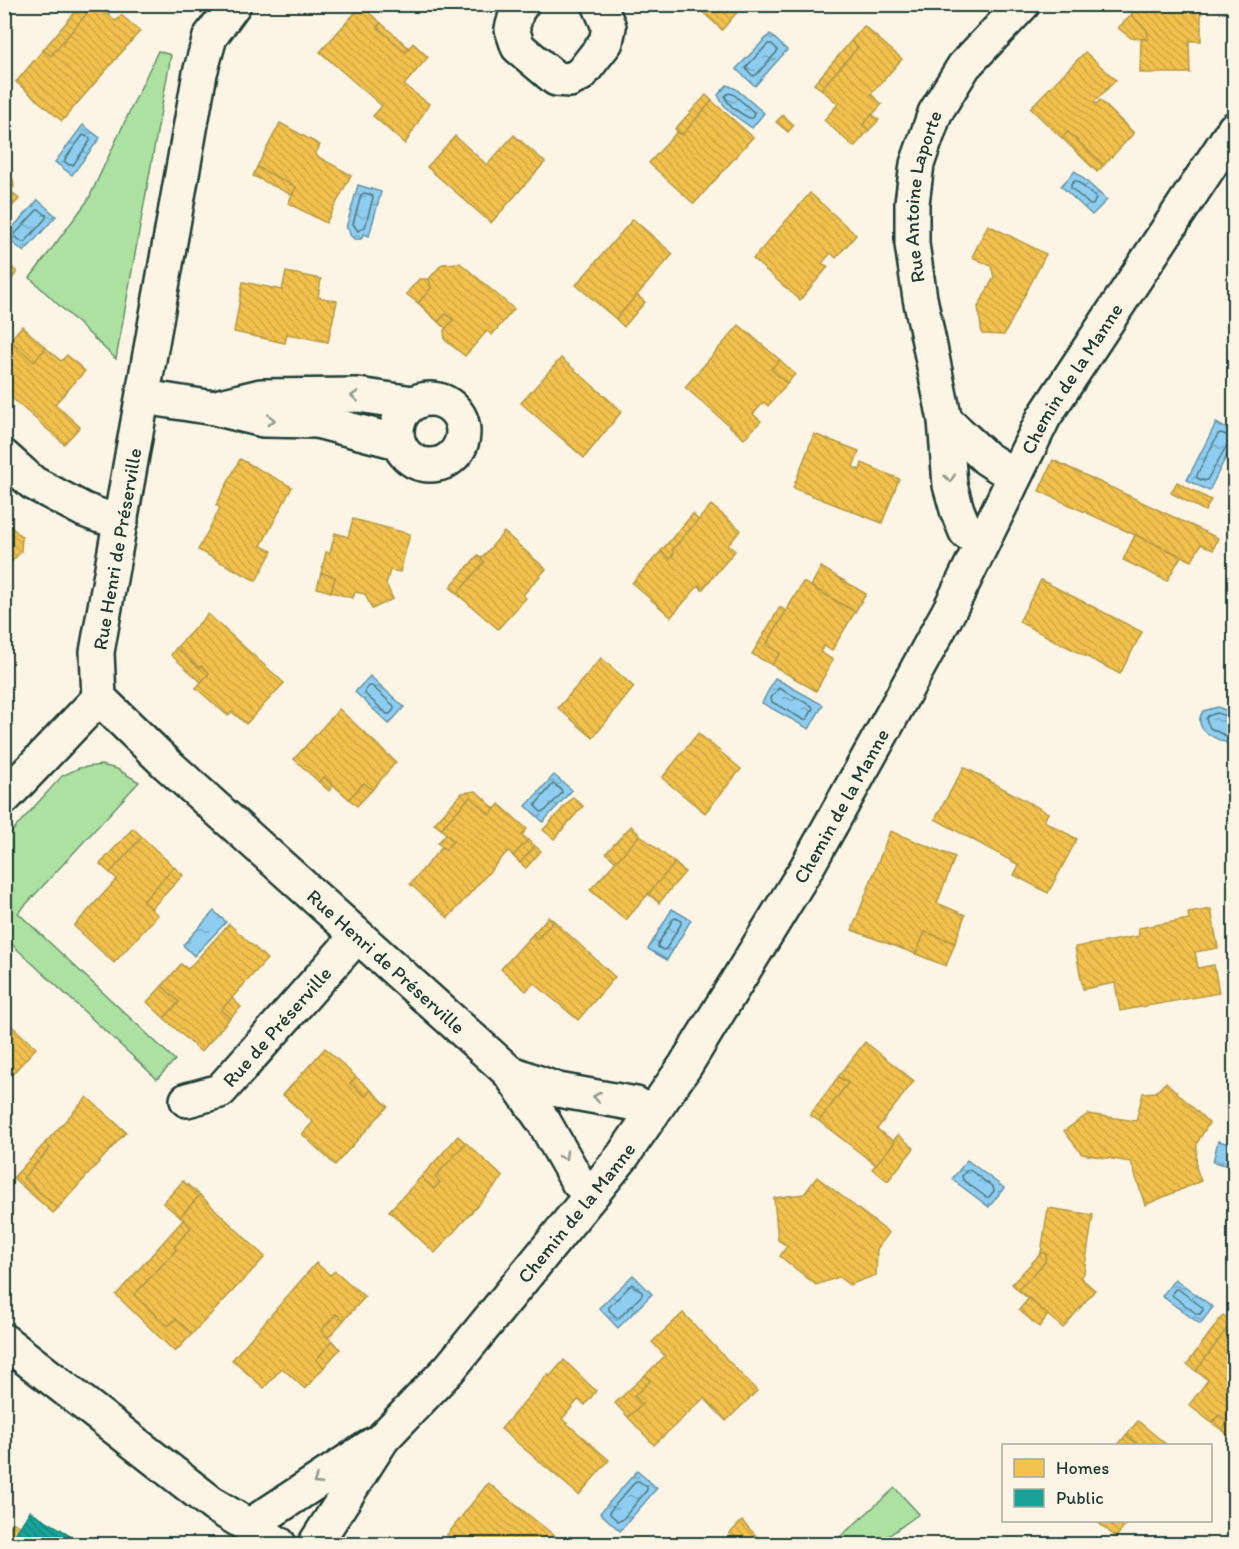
<svg xmlns="http://www.w3.org/2000/svg" width="1239" height="1549" viewBox="0 0 1239 1549" font-family="Itim,sans-serif">
<style>
.grass{fill:#ade1a2;stroke:#668f6b;stroke-width:1.5}
.water{fill:url(#water-ripples);stroke:#6293a5;stroke-width:1.5}
.homes{fill:url(#homes-back-hatch);stroke:#b39946;stroke-width:1.5}
.public{fill:url(#public-back-hatch);stroke:#19847a;stroke-width:1.5}
.lines{fill:none;stroke-linecap:round;stroke-linejoin:round}
.shore{stroke:#4c777f;stroke-width:1.5}
.street-casing{stroke:#1f3d34;stroke-width:38}
.secondary-casing{stroke:#1f3d34;stroke-width:38}
.street{stroke:#fcf5e5;stroke-width:33}
.secondary{stroke:#fcf5e5;stroke-width:33}
.oneway{stroke:#8e998c}
.labels{text-anchor:middle;dominant-baseline:central;stroke-width:6;stroke-linejoin:round;paint-order:stroke}
.street-label{font-size:20px;fill:#1f3d34;stroke:#fcf5e5}
</style>
<defs>
<pattern id="water-ripples" width="26" height="14" patternUnits="userSpaceOnUse" patternTransform="scale(1.5)"><rect width="26" height="14" fill="#8fcdf0"/><path d="M2 4q2-2 4 0t4 0M15 11q2-2 4 0t4 0" fill="none" stroke="#74a8c3"/></pattern>
<pattern id="homes-back-hatch" width="6" height="6" patternUnits="userSpaceOnUse" patternTransform="scale(1.5)"><rect width="6" height="6" fill="#f2c14e"/><path d="M-1 5l2 2M0 0l6 6M5-1l2 2" fill="none" stroke="#cfa745"/></pattern>
<pattern id="public-back-hatch" width="6" height="6" patternUnits="userSpaceOnUse" patternTransform="scale(1.5)"><rect width="6" height="6" fill="#17a398"/><path d="M-1 5l2 2M0 0l6 6M5-1l2 2" fill="none" stroke="#14867d"/></pattern>
</defs>
<rect width="100%" height="100%" fill="#fcf5e5"/>
<filter id="ink" filterUnits="userSpaceOnUse"><feTurbulence type="fractalNoise" baseFrequency=".0167" numOctaves="2"/><feDisplacementMap in="SourceGraphic" scale="12" xChannelSelector="R" yChannelSelector="G"/><feConvolveMatrix kernelMatrix="1 2 1 2 8 2 1 2 1" color-interpolation-filters="sRGB"/></filter>
<g filter="url(#ink)">
<g class="grass">
<path d="M158,51L171,55L116,359L30,278L88,200Z"/>
<path d="M101,765L117,769L139,782L18,913L175,1060L157,1079L5,938V839L62,776L79,768Z"/>
<path d="M895,1488L919,1514L877,1544H832Z"/>
</g>
<g class="water">
<path d="M770,34L787,50L755,86L736,69Z"/>
<path d="M727,85L736,89L764,113L752,128C738,118 725,111 718,95Z"/>
<path d="M83,125L100,138L72,175L55,162Z"/>
<path d="M1075,171L1107,200L1092,215L1061,186Z"/>
<path d="M358,185L381,192L369,236L364,234L361,239H354L350,235L349,230L346,228Z"/>
<path d="M38,200L56,216L24,252L5,236Z"/>
<path d="M1216,423L1234,433V441L1209,491L1187,480Z"/>
<path d="M370,676L404,707L389,724L355,692Z"/>
<path d="M775,678L823,705L809,729L762,703Z"/>
<path d="M1218,707L1234,714V746C1220,740 1190,732 1203,711Z"/>
<path d="M554,775L572,790L543,822L526,806Z"/>
<path d="M672,909L691,920L667,960L648,949Z"/>
<path d="M214,911L226,922L194,956L183,945Z"/>
<path d="M1218,1141L1234,1145V1167L1213,1162Z"/>
<path d="M967,1160L1004,1188L989,1207L952,1179Z"/>
<path d="M633,1275L652,1294L618,1328L599,1308Z"/>
<path d="M1175,1279L1213,1307L1200,1324L1162,1296Z"/>
<path d="M637,1471L657,1488L620,1531L600,1513Z"/>
</g>
<g class="homes">
<path d="M82,4H95L51,56L43,50Z"/>
<path d="M95,4L116,21L121,15L140,31L62,121L16,82L43,50L51,56Z"/>
<path d="M694,4H744L722,30Z"/>
<path d="M1141,4H1196L1201,9V41H1189L1190,73H1140L1141,39H1148L1147,30L1131,15Z"/>
<path d="M361,6L381,23L377,27L406,52L413,43L428,57L404,85L429,104L405,144L373,116L382,106L320,52Z"/>
<path d="M1131,15L1147,30L1148,39L1131,38L1118,28Z"/>
<path d="M381,23L409,48L406,52L377,27Z"/>
<path d="M864,26L902,59L871,94L882,104L863,125L869,130L854,147L824,120L838,104L821,89L858,47L851,41Z"/>
<path d="M851,41L858,47L821,89L814,84Z"/>
<path d="M1085,52L1116,80L1094,102L1096,104L1100,100L1134,133L1104,165L1068,132L1062,138L1030,108Z"/>
<path d="M706,95L712,101L682,135L675,129Z"/>
<path d="M712,101L753,137L694,204L649,163L677,132L682,135Z"/>
<path d="M872,114L879,120L869,130L863,125Z"/>
<path d="M783,115L794,125L788,132L776,122Z"/>
<path d="M280,123L320,145L315,155L351,175L326,223L288,203L296,187L257,167Z"/>
<path d="M1068,132L1104,165L1097,172L1062,138Z"/>
<path d="M514,135L545,162L491,223L427,167L455,136L487,165Z"/>
<path d="M257,167L296,187L292,195L253,176Z"/>
<path d="M4,172L13,180L14,187L10,190L19,199L4,215Z"/>
<path d="M810,193L856,235L836,258L831,253L822,263L828,267L800,300L753,259Z"/>
<path d="M633,219L673,254L616,319L576,285Z"/>
<path d="M988,225L1046,254L1004,335L982,334L978,307L994,277L991,266L972,257Z"/>
<path d="M4,261L17,272L12,279L4,273Z"/>
<path d="M460,263L514,309L492,335L487,331L465,356L445,340L444,330L453,320L446,314L438,322L418,303L431,288L429,279L442,264Z"/>
<path d="M286,272L321,279L318,297L337,301L328,342L287,334L285,343L234,332L243,282L282,290Z"/>
<path d="M419,279H429L431,288L418,303L406,294Z"/>
<path d="M637,295L645,302L624,327L616,319Z"/>
<path d="M446,314L453,320L446,328L438,322Z"/>
<path d="M739,325L780,360L771,369L787,384L768,406L764,402L753,414L761,421L744,439L685,387Z"/>
<path d="M22,326L46,348L34,362L10,340Z"/>
<path d="M10,340L34,362L46,348L61,361L67,355L85,371L55,404L80,427L64,444L4,391V346Z"/>
<path d="M561,358L622,411L584,458L521,403Z"/>
<path d="M780,360L795,374L787,384L771,369Z"/>
<path d="M814,434L859,451L853,467L860,470L862,463L899,479L882,523L793,488Z"/>
<path d="M240,459L292,487L261,546L272,551L256,581L198,550L220,508L216,505Z"/>
<path d="M1053,460L1218,538L1213,550L1201,544L1192,561L1039,491Z"/>
<path d="M1177,482L1211,500L1205,511L1171,493Z"/>
<path d="M711,505L741,530L728,545L735,551L702,590L699,585L671,617L632,583L661,551L670,559L674,553L672,550Z"/>
<path d="M693,514L698,520L672,550L674,553L670,559L661,551Z"/>
<path d="M353,519L410,534L400,572L390,570L386,584L393,599L372,609L365,594L355,592L353,598L331,592L335,577L321,573L326,552L330,553L335,533L348,537Z"/>
<path d="M4,520L22,537L21,552L4,569Z"/>
<path d="M504,532L546,569L523,595L526,598L498,629L457,594L484,562L481,559Z"/>
<path d="M1135,535L1181,556L1167,581L1123,560Z"/>
<path d="M478,555L484,562L457,594L450,587Z"/>
<path d="M821,567L866,594L855,612L811,586Z"/>
<path d="M321,573L335,577L331,592L317,588Z"/>
<path d="M1041,580L1142,632L1120,674L1019,622Z"/>
<path d="M803,582L855,612L832,650L824,646L820,652L833,660L816,691L772,665L780,653L766,645Z"/>
<path d="M780,607L786,611L766,645L780,653L772,665L752,654Z"/>
<path d="M208,614L284,683L246,724L232,712L228,716L196,688L209,673L201,666L199,668L176,648Z"/>
<path d="M176,648L199,668L201,666L209,673L201,682L171,655Z"/>
<path d="M601,658L634,687L593,738L558,708Z"/>
<path d="M339,709L396,762L372,790L364,783L349,799L324,777L319,782L294,759Z"/>
<path d="M698,733L741,769L705,813L662,778Z"/>
<path d="M964,767L1048,813L1044,821L1077,839L1048,893L1014,875L1019,865L935,819Z"/>
<path d="M324,777L333,786L329,791L319,782Z"/>
<path d="M364,783L372,790L357,806L349,799Z"/>
<path d="M476,791L495,809L490,815L470,797L441,829L434,824L462,793Z"/>
<path d="M470,797L490,815L499,804L527,829L522,835L528,840L513,856L508,851L448,918L410,884L442,847L445,850L453,841L441,829Z"/>
<path d="M573,797L583,806L554,839L543,830Z"/>
<path d="M631,826L640,835L616,862L606,853Z"/>
<path d="M133,828L142,837L110,873L100,864Z"/>
<path d="M890,831L955,857L937,903L965,915L955,943L925,932L916,954L852,930Z"/>
<path d="M446,834L453,841L445,850L438,843Z"/>
<path d="M640,835L675,863L626,920L590,890Z"/>
<path d="M142,837L174,867L143,902L158,915L114,963L74,926L117,879L110,873Z"/>
<path d="M528,840L535,846L520,863L513,856Z"/>
<path d="M535,846L541,851L526,868L520,863Z"/>
<path d="M675,863L685,872L659,903L648,894Z"/>
<path d="M174,867L183,875L151,909L143,902Z"/>
<path d="M1211,909L1218,948L1195,952L1198,968L1214,965L1219,993L1120,1011L1115,983L1083,989L1075,947L1139,936L1138,928L1189,919L1188,913Z"/>
<path d="M548,917L554,921L537,939L533,934Z"/>
<path d="M554,921L615,977L578,1020L534,983L526,991L501,969L533,934L537,939Z"/>
<path d="M229,924L267,959L221,1010L230,1018L201,1052L164,1018L179,1002L162,986L181,964L188,969Z"/>
<path d="M925,932L955,943L946,966L916,954Z"/>
<path d="M162,986L179,1002L164,1018L147,1002Z"/>
<path d="M232,998L241,1007L230,1018L221,1010Z"/>
<path d="M4,1019L36,1048L5,1082H4Z"/>
<path d="M865,1042L914,1081L877,1129L895,1142L876,1165L819,1121L848,1083L838,1077Z"/>
<path d="M325,1048L356,1077L350,1083L365,1096L371,1090L388,1106L335,1165L302,1134L313,1122L283,1095Z"/>
<path d="M356,1077L371,1090L365,1096L350,1083Z"/>
<path d="M838,1077L848,1083L819,1121L810,1115Z"/>
<path d="M1166,1082L1209,1123L1197,1143L1196,1167L1201,1181L1145,1205L1131,1162L1082,1154L1064,1131L1088,1114L1136,1121L1143,1093L1156,1092Z"/>
<path d="M87,1097L126,1132L58,1208L23,1178L50,1148L45,1143Z"/>
<path d="M898,1135L914,1148L888,1181L872,1169L895,1142L893,1141Z"/>
<path d="M458,1136L466,1143L435,1177L440,1182L434,1189L421,1177Z"/>
<path d="M45,1143L50,1148L23,1178L58,1208L53,1213L13,1178Z"/>
<path d="M466,1143L503,1177L435,1253L389,1211L421,1177L434,1189L440,1182L435,1177Z"/>
<path d="M817,1177L889,1233L877,1249L876,1275L849,1285L839,1277L816,1285L780,1256L787,1246L778,1240L774,1198L804,1194Z"/>
<path d="M183,1181L200,1195L180,1217L163,1203Z"/>
<path d="M200,1195L265,1257L192,1334L176,1319L168,1326L134,1295L176,1250L174,1247L191,1227L180,1217Z"/>
<path d="M1048,1208L1093,1215L1084,1273L1080,1277L1095,1290L1063,1328L1018,1290L1045,1262L1046,1254L1041,1253Z"/>
<path d="M183,1220L191,1227L174,1247L176,1250L134,1295L168,1326L176,1319L192,1334L175,1352L116,1295Z"/>
<path d="M1041,1253L1046,1254L1045,1262L1018,1290L1012,1284Z"/>
<path d="M316,1263L330,1275L335,1271L365,1297L344,1320L336,1314L321,1331L332,1341L316,1360L324,1367L305,1389L282,1368L264,1388L232,1360Z"/>
<path d="M1029,1298L1048,1315L1039,1327L1019,1310Z"/>
<path d="M683,1313L757,1391L726,1421L704,1398L654,1445L628,1417L642,1404L634,1396L650,1381L645,1375L665,1356L652,1342Z"/>
<path d="M336,1314L344,1320L328,1338L321,1331Z"/>
<path d="M1223,1315L1232,1322L1196,1371L1187,1364Z"/>
<path d="M1232,1322L1234,1323V1430L1229,1436L1222,1430L1228,1422L1219,1415L1212,1423L1189,1405L1208,1380L1196,1371Z"/>
<path d="M332,1341L340,1349L324,1367L316,1360Z"/>
<path d="M564,1360L596,1391L585,1405L578,1400L562,1419L609,1460L579,1495L501,1429L548,1374L550,1376Z"/>
<path d="M645,1375L650,1381L634,1396L642,1404L628,1417L615,1403Z"/>
<path d="M1219,1415L1228,1422L1222,1430L1212,1423Z"/>
<path d="M1138,1421L1168,1446H1139L1126,1435Z"/>
<path d="M1126,1435L1139,1446H1117Z"/>
<path d="M488,1483L555,1536L548,1544H458L447,1535Z"/>
<path d="M1095,1520H1130L1116,1537Z"/>
<path d="M742,1521L761,1541L757,1544H738L729,1534Z"/>
<path d="M13,1522L20,1527L9,1544H4V1536Z"/>
</g>
<path class="public" d="M30,1511L85,1544H9Z"/>
<g class="lines">
<g class="shore">
<path d="M768,44H772L777,49V52L756,75L753,76L747,70L746,67Z"/>
<path d="M729,93L733,94L754,112L753,118H749C740,113 729,107 725,96Z"/>
<path d="M83,135L90,138V141L73,165H69L65,162V159Z"/>
<path d="M1074,181H1077L1096,198L1093,205H1090L1071,188V185Z"/>
<path d="M364,193L372,195L373,198L365,227L358,231L353,224L361,195Z"/>
<path d="M37,210H40L46,215V218L25,242H22L16,237L15,234Z"/>
<path d="M1221,433L1229,436L1230,440L1207,480L1204,481L1197,478V475L1218,434Z"/>
<path d="M369,686H372L394,706V709L390,714H387L365,694V691Z"/>
<path d="M779,688L812,706L813,709L807,719L804,720L772,702L771,698Z"/>
<path d="M1234,719L1217,713L1208,716L1206,719L1210,728L1234,740"/>
<path d="M553,784L561,789L562,793L545,811L541,812L536,807V804Z"/>
<path d="M676,918L681,921V924L666,949L663,950L658,947V944L673,919Z"/>
<path d="M967,1170H970L993,1187L994,1191L989,1197H986L963,1180L962,1176Z"/>
<path d="M632,1284L642,1292V1295L620,1317L617,1318L609,1310V1307Z"/>
<path d="M1175,1289H1178L1202,1307L1203,1310L1200,1314H1197L1173,1296L1172,1294Z"/>
<path d="M636,1481H639L647,1487V1490L622,1520L618,1521L610,1514V1511Z"/>
</g>
<g class="street-casing">
<g id="street">
<path id="s1" d="M234,4L210,37L200,73L97,652L99,698L167,764L509,1072L544,1122L578,1182L592,1194"/>
<path d="M522,4L517,11L512,29L518,47L556,79L570,80L581,74L606,42L609,27L599,4"/>
<path d="M144,397L214,408L263,420L317,421L398,442"/>
<circle cx="430" cy="432" r="33"/>
<path d="M216,407L261,396L358,395L413,403"/>
<path d="M945,420L986,458L1014,476"/>
<path d="M4,457L33,483L84,510L100,516L121,521"/>
<path id="s2" d="M982,543L966,532L957,510L950,485L945,420L920,298L912,244V203L917,164L935,113L964,66L1023,4"/>
<path d="M4,798L99,698"/>
<path d="M509,1072L558,1090L636,1104L652,1114"/>
<path id="s3" d="M187,1100L220,1091L357,936"/>
<path d="M249,1526L374,1444"/>
<path id="s4" d="M315,1544L383,1438L450,1368L592,1194L622,1157L685,1066L806,869L896,708L950,609L1044,417L1234,129"/>
</g>
</g>
<g class="secondary-casing">
<path id="secondary" d="M4,1341L214,1505L279,1544"/>
</g>
<use href="#street" class="street"/>
<use href="#secondary" class="secondary"/>
</g>
<defs><path id="oneway-chevron" d="M-2-3.5L2.5 0L-2 3.5" fill="none" stroke-width="1.6" stroke-linecap="round" stroke-linejoin="round" transform="scale(1.5)"/></defs>
<g class="oneway">
<use href="#oneway-chevron" transform="translate(355 396) rotate(-177)"/>
<use href="#oneway-chevron" transform="translate(271 420) rotate(3)"/>
<use href="#oneway-chevron" transform="translate(950 478) rotate(83)"/>
<use href="#oneway-chevron" transform="translate(597 1097) rotate(-171)"/>
<use href="#oneway-chevron" transform="translate(564 1156) rotate(60)"/>
<use href="#oneway-chevron" transform="translate(317 1481) rotate(147)"/>
</g>
</g>
<g class="labels">
<g class="street-label">
<text stroke="none"><textPath href="#s2" startOffset="362">Rue Antoine Laporte</textPath></text>
<text stroke="none"><textPath href="#s4" startOffset="1395">Chemin de la Manne</textPath></text>
<text transform="translate(117 549) rotate(-80)">Rue Henri de Préserville</text>
<text stroke="none"><textPath href="#s4" startOffset="909">Chemin de la Manne</textPath></text>
<text stroke="none"><textPath href="#s1" startOffset="1102">Rue Henri de Préserville</textPath></text>
<text stroke="none"><textPath href="#s3" startOffset="120">Rue de Préserville</textPath></text>
<text stroke="none"><textPath href="#s4" startOffset="423">Chemin de la Manne</textPath></text>
</g>
</g>
<rect width="1239" height="1549" fill="none" stroke="#fcf5e5" stroke-width="24"/>
<rect x="12" y="12" width="1215" height="1525" fill="none" stroke="#1f3d34" stroke-width="2" filter="url(#ink)"/>
<rect x="1002" y="1444" width="210" height="78" fill="#fcf5e5" stroke="#a4ab9e" stroke-width="1.5"/>
<rect x="1014" y="1459" width="30" height="18" fill="#f2c14e" stroke="#a4ab9e" stroke-width="1.5"/>
<text x="1056" y="1474" font-size="18" fill="#1f3d34">Homes</text>
<rect x="1014" y="1489" width="30" height="18" fill="#17a398" stroke="#a4ab9e" stroke-width="1.5"/>
<text x="1056" y="1504" font-size="18" fill="#1f3d34">Public</text>
</svg>
